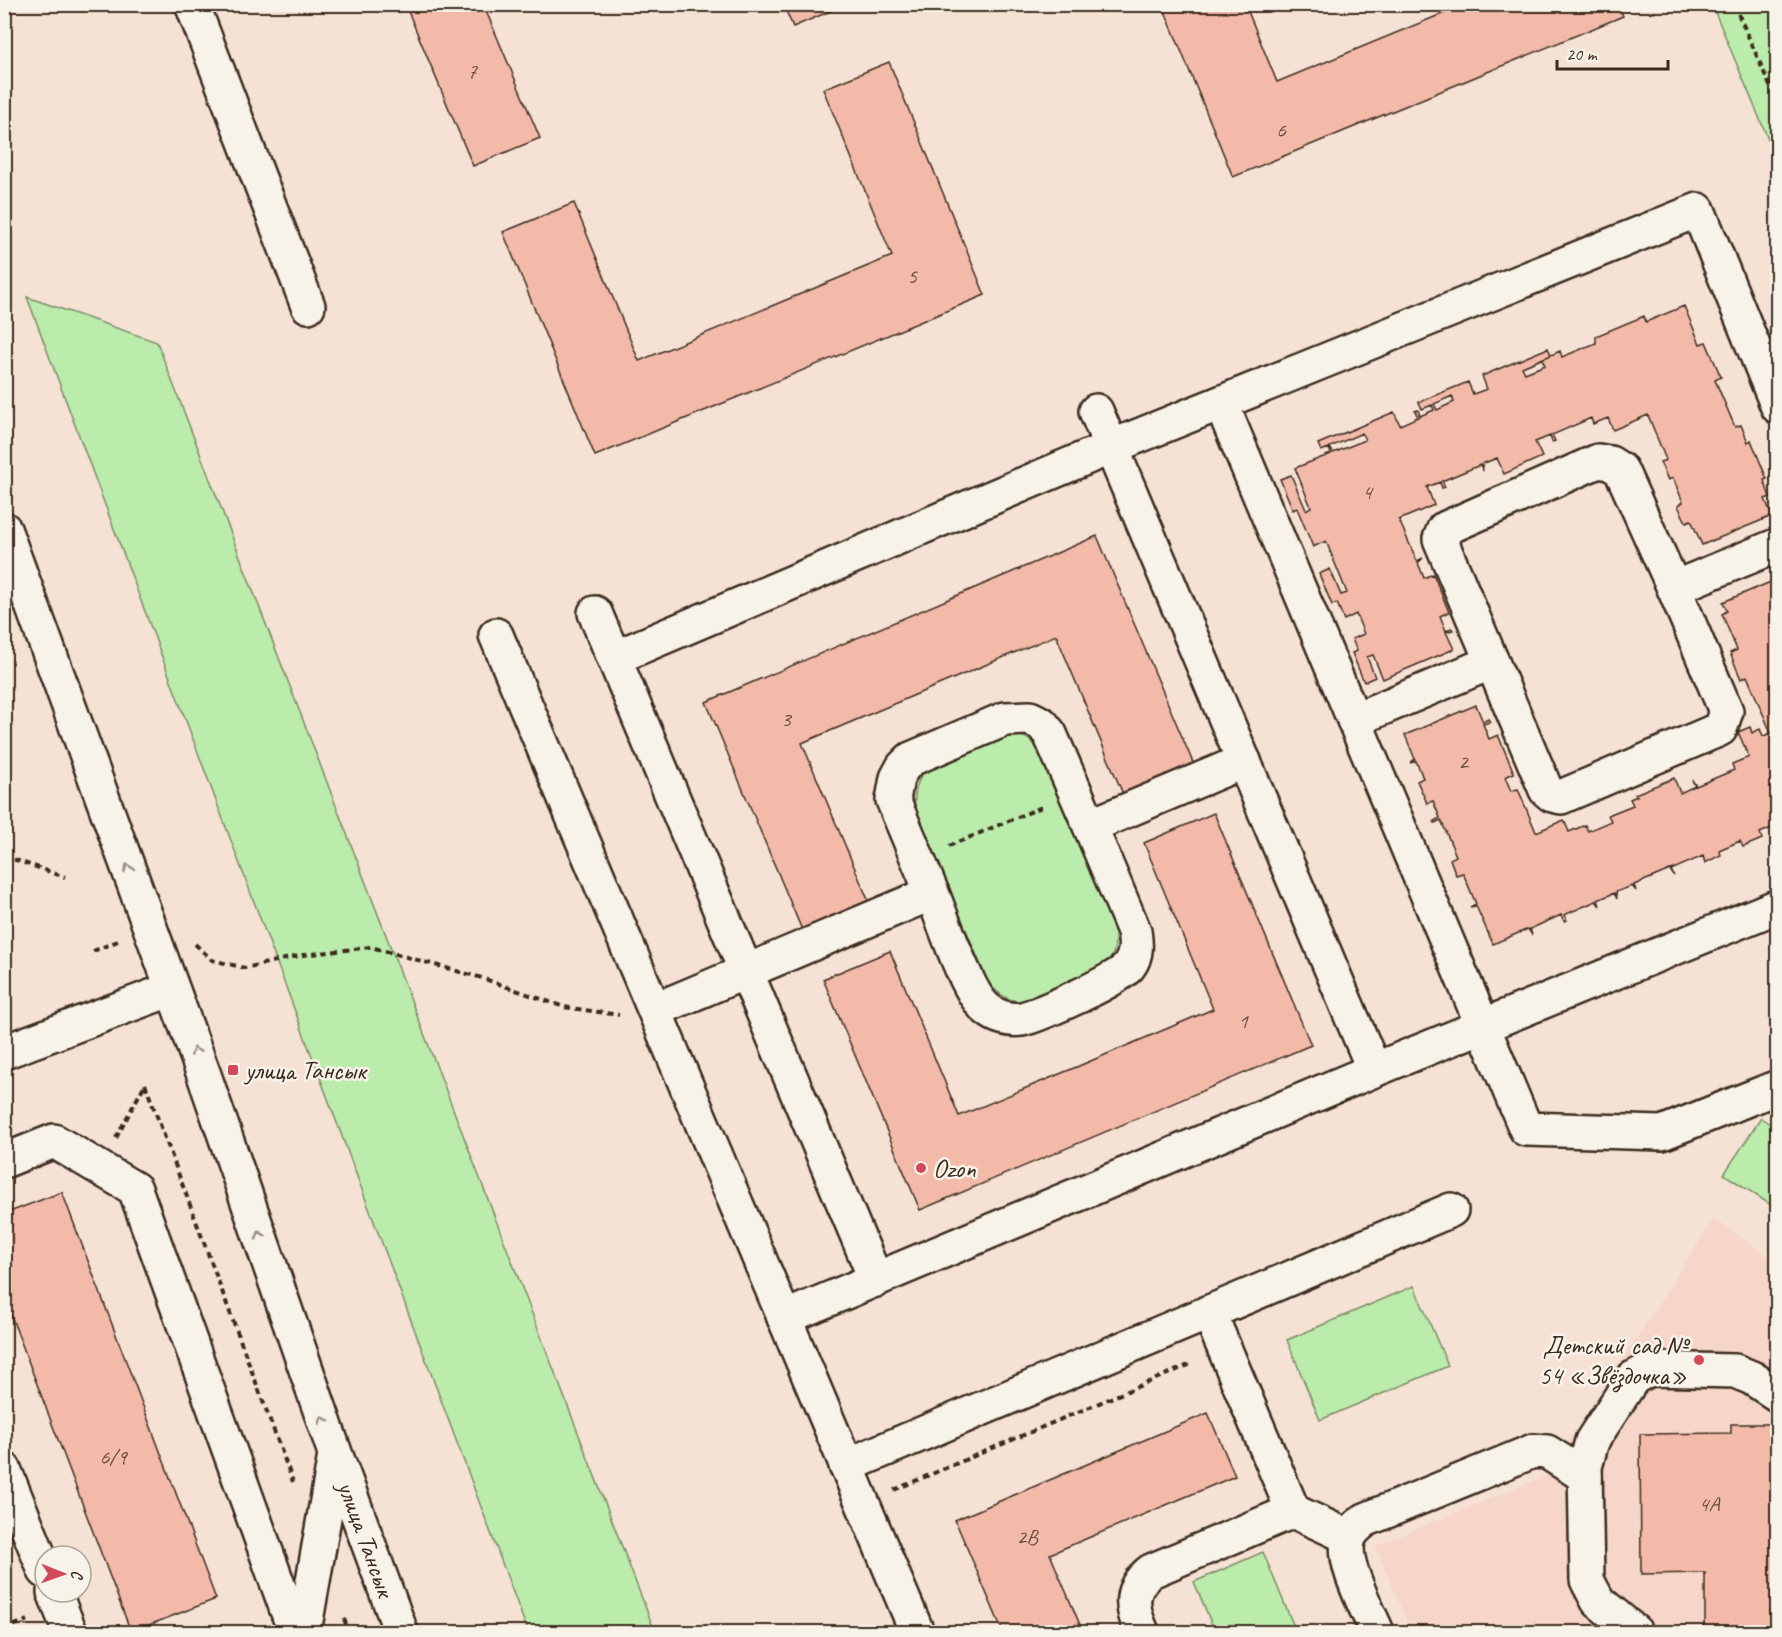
<svg xmlns="http://www.w3.org/2000/svg" width="1782" height="1637" viewBox="0 0 1782 1637" font-family="Caveat,sans-serif">
<style>
.built{fill:#f5d6c8}
.green{fill:#bbecac;stroke:#7b8b65;stroke-width:1.5}
.building{fill:#f3baaa;stroke:#3b2a1e;stroke-width:1.5;fill-rule:evenodd}
.lines{fill:none;stroke-linecap:round;stroke-linejoin:round}
.minor-casing{stroke:#3b2a1e;stroke-width:38}
.path{stroke:#3b2a1e;stroke-width:4;stroke-dasharray:6 4.5;stroke-linecap:butt}
.minor{stroke:#f7f3e8;stroke-width:33}
.oneway{stroke:#998e83}
.poi-dot{fill:#d1495b;stroke:#f7f3e8;stroke-width:2}
.labels{text-anchor:middle;dominant-baseline:central;stroke-width:5;stroke-linejoin:round;paint-order:stroke}
.number-label{font-size:22px;fill:#694e41}
.poi-label{font-size:26px;fill:#3b2a1e;stroke:#f7f3e8;text-anchor:start}
.street-label{font-size:26px;fill:#3b2a1e;stroke:#f7f3e8}
</style>
<rect width="100%" height="100%" fill="#f6e2d5"/>
<filter id="ink" filterUnits="userSpaceOnUse"><feTurbulence type="fractalNoise" baseFrequency=".0167" numOctaves="2"/><feDisplacementMap in="SourceGraphic" scale="12" xChannelSelector="R" yChannelSelector="G"/><feConvolveMatrix kernelMatrix="1 2 1 2 8 2 1 2 1" color-interpolation-filters="sRGB"/></filter>
<g filter="url(#ink)">
<path class="built" d="M1714,1219L1777,1262V1632H1411L1375,1546L1546,1476Z"/>
<g class="green">
<path d="M1712,5H1777V160Z"/>
<path d="M27,297L157,342L655,1632H528Z"/>
<path d="M1015,733C1029,738 1035,743 1041,756L1114,929C1116,941 1116,954 1107,964C1096,977 1035,1002 1018,1001C1005,1000 996,992 988,982L915,809C914,797 915,785 922,774C937,755 992,737 1015,733Z"/>
<path d="M1761,1118L1777,1129V1209L1724,1174Z"/>
<path d="M1414,1286L1448,1366L1320,1420L1287,1340Z"/>
<path d="M1263,1552L1295,1629L1286,1632H1215L1194,1582Z"/>
</g>
<g class="building">
<path d="M405,4H483L540,138L473,166Z"/>
<path d="M783,4H847L793,27Z"/>
<path d="M1162,4H1245L1277,82L1466,4H1618L1623,16L1233,177Z"/>
<path d="M889,62L985,295L595,456L503,232L574,203L639,361L892,256L823,89Z"/>
<path d="M1684,306L1700,344L1706,342L1721,377L1715,380L1735,427L1741,425L1748,442L1751,440L1767,479L1764,480L1770,497L1765,499L1772,516L1702,545L1691,520L1686,522L1678,506L1683,502L1673,478L1668,480L1660,462L1666,460L1648,415L1613,430L1608,418L1593,424L1591,418L1552,435L1555,441L1552,442L1550,436L1535,442L1542,457L1504,474L1497,458L1482,464L1483,471L1480,465L1442,481L1445,487L1442,488L1440,482L1427,487L1434,505L1399,520L1417,561L1423,558L1418,563L1424,578L1433,574L1449,612L1440,616L1446,631L1451,628L1453,630L1446,632L1454,649L1383,679L1373,655L1367,657L1375,677L1364,682L1352,653L1357,651L1352,639L1364,634L1356,614L1344,620L1337,603L1332,605L1319,574L1330,569L1341,595L1347,593L1326,541L1313,547L1297,508L1293,510L1280,479L1291,475L1306,510L1311,507L1295,468L1331,454L1329,448L1321,451L1318,444L1394,412L1400,425L1418,417L1415,411L1418,410L1420,416L1434,410L1432,405L1422,409L1419,402L1468,382L1473,394L1487,389L1482,376L1548,348L1551,355L1522,367L1525,373L1545,365L1542,359L1560,351L1562,357L1596,343V336L1644,316L1646,322ZM1452,396L1454,402L1437,410L1434,404ZM1362,433L1365,440L1333,453L1330,447Z"/>
<path d="M1097,536L1194,765L1123,794L1056,635L802,743L869,902L802,930L706,702Z"/>
<path d="M1778,579V828L1776,826L1760,833L1762,839L1743,847L1740,841L1719,850L1721,855L1705,863L1703,856L1671,870L1674,876L1670,870L1634,885L1636,891L1632,886L1616,892L1617,899L1614,893L1598,900L1600,906L1596,901L1564,915L1567,920L1564,921L1561,915L1530,929L1532,935L1528,929L1493,944L1476,906L1470,907L1476,904L1463,873L1456,875L1450,859L1456,856L1441,820L1435,823L1434,821L1440,818L1433,801L1427,803L1417,781L1423,778L1416,761L1410,763L1415,759L1405,735L1476,705L1483,722L1488,719L1490,722L1483,724L1489,739L1498,735L1514,773L1505,777L1511,791L1518,789L1536,832L1564,820L1569,832L1585,825L1588,831L1611,821L1608,815L1633,805L1630,799L1637,796L1635,794L1674,778L1680,793L1695,786L1692,780L1696,786L1734,770L1732,764L1749,757L1738,732L1750,727L1752,733L1760,729L1763,736L1771,733L1747,676L1741,679L1730,653L1737,650L1722,614L1727,611L1723,602Z"/>
<path d="M1214,813L1311,1045L920,1210L823,979L890,951L959,1116L1086,1063L1213,1009L1144,843Z"/>
<path d="M62,1192L216,1599L131,1632L10,1313L4,1315V1214Z"/>
<path d="M1208,1413L1235,1476L1050,1554L1083,1632H1003L955,1520Z"/>
<path d="M1731,1424H1778V1632H1705V1573L1641,1574L1640,1434L1731,1433Z"/>
</g>
<g class="lines">
<g class="minor-casing">
<g id="minor">
<path d="M192,4L308,306"/>
<path d="M1221,403L1526,1129L1662,1133L1778,1087"/>
<path d="M1096,411L1374,1070"/>
<path d="M4,529L204,1075L335,1453L401,1632"/>
<path d="M595,613L876,1280"/>
<path d="M496,635L917,1632"/>
<path d="M614,658L1111,447L1698,210L1778,407"/>
<path d="M1492,662L1440,539L1444,529L1598,461L1610,463L1621,470L1674,588"/>
<path d="M1354,720L1492,662L1546,790L1552,795L1561,797L1720,729L1726,711L1674,588L1778,545"/>
<path d="M932,893L893,800L897,778L903,767L911,759L1005,719L1030,718L1042,724L1050,734L1090,826"/>
<path d="M655,1010L932,893C943,919 967,994 987,1009C996,1017 1010,1021 1022,1019C1039,1015 1119,980 1129,966C1137,955 1136,944 1134,931L1090,826L1244,761"/>
<path d="M4,1052L172,989"/>
<path d="M4,1161L54,1141L135,1189L295,1632"/>
<path d="M784,1318L1374,1070L1778,906"/>
<path d="M846,1466L1451,1210"/>
<path d="M4,1469L45,1571"/>
<path d="M1293,1511L1349,1537"/>
<path d="M54,1592L70,1632"/>
<path d="M304,1632L335,1455"/>
<path d="M1142,1632C1131,1608 1128,1589 1151,1571L1293,1511L1209,1312"/>
<path d="M1377,1632C1368,1610 1340,1561 1349,1538C1352,1530 1359,1525 1365,1520L1533,1451L1547,1452L1585,1476"/>
<path d="M1635,1632L1598,1601L1587,1580L1585,1467L1592,1441L1633,1378L1650,1369L1735,1371L1752,1378L1778,1395"/>
</g>
</g>
<g class="path">
<path d="M1734,4L1778,104"/>
<path d="M949,846L1044,806"/>
<path d="M4,856L65,877"/>
<path d="M195,944L212,960L245,968L303,955L371,947L482,978L564,1007L619,1015"/>
<path d="M93,951L118,941"/>
<path d="M145,1084L293,1482"/>
<path d="M116,1138L145,1084"/>
<path d="M894,1490L1191,1364"/>
<path d="M344,1619L349,1632"/>
<path d="M4,1629L28,1620"/>
</g>
<use href="#minor" class="minor"/>
</g>
<defs><path id="oneway-chevron" d="M-2-3.5L2.5 0L-2 3.5" fill="none" stroke-width="1.6" stroke-linecap="round" stroke-linejoin="round" transform="scale(1.5)"/></defs>
<g class="oneway">
<use href="#oneway-chevron" transform="translate(128 868) rotate(-110)"/>
<use href="#oneway-chevron" transform="translate(195 1051) rotate(-111)"/>
<use href="#oneway-chevron" transform="translate(260 1235) rotate(-109)"/>
<use href="#oneway-chevron" transform="translate(323 1420) rotate(-109)"/>
</g>
</g>
<g class="poi-dot">
<rect x="227" y="1064" width="12" height="12" rx="3"/>
<circle cx="921" cy="1168" r="6"/>
<circle cx="1699" cy="1360" r="6"/>
</g>
<g class="labels">
<g class="number-label">
<text x="472" y="71">7</text>
<text x="1281" y="130">6</text>
<text x="912" y="276">5</text>
<text x="1367" y="492">4</text>
<text x="786" y="719">3</text>
<text x="1463" y="762">2</text>
<text x="1243" y="1021">1</text>
<text x="113" y="1457">6/9</text>
<text x="1709" y="1504">4А</text>
<text x="1027" y="1537">2В</text>
</g>
<g class="poi-label">
<text x="245" y="1070">улица Тансык</text>
<text x="933" y="1168">Ozon</text>
<text x="1687" y="1345" text-anchor="end">Детский сад №<tspan x="1687" dy="30">54 «Звёздочка»</tspan></text>
</g>
<g class="street-label">
<text transform="translate(366 1539) rotate(70)">улица Тансык</text>
</g>
</g>
<rect width="1782" height="1637" fill="none" stroke="#f7f3e8" stroke-width="24"/>
<rect x="12" y="12" width="1758" height="1613" fill="none" stroke="#3b2a1e" stroke-width="2" filter="url(#ink)"/>
<g transform="translate(63 1574) rotate(91)"><circle r="28" fill="#f7f3e8" stroke="#aca397" stroke-width="1.5"/>
<path d="M0-4.5L10 22L0 15L-10 22Z" fill="#d1495b"/>
<text y="-9" font-size="16" font-weight="bold" text-anchor="middle" fill="#3b2a1e">С</text>
</g>
<path d="M1557 60v9h111v-9" fill="none" stroke="#3b2a1e" stroke-width="3"/>
<text x="1566" y="60" font-size="18" fill="#3b2a1e" stroke="#f7f3e8" stroke-width="4.5" paint-order="stroke">20 m</text>
</svg>
